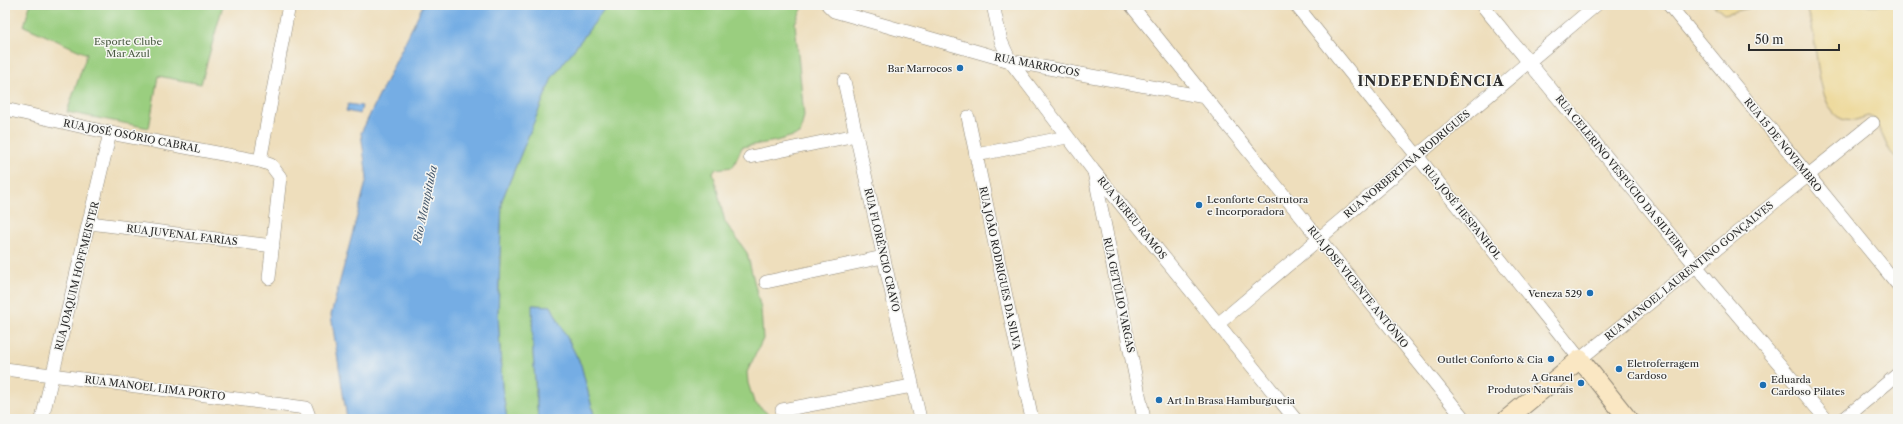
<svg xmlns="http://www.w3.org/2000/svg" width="1903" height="424" viewBox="0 0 1903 424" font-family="'Libre Caslon Text',serif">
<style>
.green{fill:#9ace7f;stroke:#627c55}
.sand{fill:#eeda9e;stroke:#8c8264}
.water{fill:#74ade4;stroke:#506c88}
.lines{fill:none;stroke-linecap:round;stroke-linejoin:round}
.minor-casing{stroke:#8c8474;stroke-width:14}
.secondary-casing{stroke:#8c8474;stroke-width:20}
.minor{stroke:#fff;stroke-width:13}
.secondary{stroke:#fae7c3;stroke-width:18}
.poi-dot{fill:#1f6fb2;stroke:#f6f6f2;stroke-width:1.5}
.labels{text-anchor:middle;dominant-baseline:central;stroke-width:3;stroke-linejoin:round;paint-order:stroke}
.park-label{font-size:10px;fill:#4c5c44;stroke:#f6f6f2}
.street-label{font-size:10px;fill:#2b2b2b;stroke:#f6f6f2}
.poi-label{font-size:10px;fill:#2b2b2b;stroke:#f6f6f2;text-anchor:end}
.water-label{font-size:11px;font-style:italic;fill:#45586c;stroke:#f6f6f2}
.district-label{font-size:14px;font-weight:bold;letter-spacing:1px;fill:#2b2b2b;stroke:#f6f6f2}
</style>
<rect width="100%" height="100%" fill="#f6f6f2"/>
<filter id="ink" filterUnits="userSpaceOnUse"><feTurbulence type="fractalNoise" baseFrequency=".025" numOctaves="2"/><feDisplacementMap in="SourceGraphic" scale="8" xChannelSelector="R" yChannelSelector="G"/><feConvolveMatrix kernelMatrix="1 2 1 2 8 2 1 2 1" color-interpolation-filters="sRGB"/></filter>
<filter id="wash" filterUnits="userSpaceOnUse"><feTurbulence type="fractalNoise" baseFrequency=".012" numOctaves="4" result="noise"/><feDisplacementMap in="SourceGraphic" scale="16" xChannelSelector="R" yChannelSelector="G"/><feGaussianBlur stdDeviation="0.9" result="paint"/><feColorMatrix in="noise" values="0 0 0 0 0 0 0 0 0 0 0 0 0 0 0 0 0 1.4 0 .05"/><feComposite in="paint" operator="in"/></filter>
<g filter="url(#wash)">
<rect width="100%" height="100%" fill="#eedebc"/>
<g class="green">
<path d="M30,5H223L201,84L158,76L149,128L67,112L87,54L24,26Z"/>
<path d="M608,5H804L795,23L804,116L800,134L776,141L742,147L733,167L715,169L713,172L725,222L747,253L761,309L763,339L747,372L748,383L754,402L774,419H595L581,365L551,306L533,305V354L538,419H507L502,387L498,312L502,200L552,78Z"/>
</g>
<g class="sand">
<path d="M1713,5H1753L1749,8L1724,14Z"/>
<path d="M1805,5H1898V160L1889,150L1875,119L1868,116C1858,119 1852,123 1842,119C1819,111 1817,53 1813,32C1811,23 1808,14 1805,5Z"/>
</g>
<g class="water">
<path d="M423,5H608L552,78L502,200L498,312L502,387L507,419H347L331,315L367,178L361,133Z"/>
<path d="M348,104L362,106L360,114L346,111Z"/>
<path d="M532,305L551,306L581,365L595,419H538L533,354Z"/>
</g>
</g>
<g filter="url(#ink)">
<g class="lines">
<g class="minor-casing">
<g id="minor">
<path d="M828,5L834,11L841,13L1010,61L1205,97"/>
<path d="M993,5L1001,41L1010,61L1093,170L1295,419"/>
<path d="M1131,5L1464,419"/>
<path d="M1296,5L1580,359L1873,123"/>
<path d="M1482,5L1696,266L1826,419"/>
<path d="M1669,5L1898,285"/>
<path d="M844,81L920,419"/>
<path d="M5,109L110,133L260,161"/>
<path d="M968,117L1032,419"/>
<path d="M976,155L1067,137"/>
<path d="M750,157L856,135"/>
<path d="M1094,172L1144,419"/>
<path d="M90,223L273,246"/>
<path d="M269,278L280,177L271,165L260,161L289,5"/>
<path d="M766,282L883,257"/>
<path d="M1218,324L1596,5"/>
<path d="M5,369L306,408L310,419"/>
<path d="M782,410L912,386"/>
<path d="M42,419L110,133"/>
<path d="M1844,419L1898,374"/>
</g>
</g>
<g class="secondary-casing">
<path id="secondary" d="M1507,419L1580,359L1628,419"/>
</g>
<use href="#minor" class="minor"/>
<use href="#secondary" class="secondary"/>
</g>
</g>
<g class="poi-dot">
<circle cx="960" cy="68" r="4"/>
<circle cx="1199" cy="205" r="4"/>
<circle cx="1590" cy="293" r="4"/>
<circle cx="1551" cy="359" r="4"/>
<circle cx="1619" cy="369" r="4"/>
<circle cx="1581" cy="383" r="4"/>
<circle cx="1763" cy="385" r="4"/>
<circle cx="1159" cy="400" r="4"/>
</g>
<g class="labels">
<g class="park-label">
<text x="128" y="41">Esporte Clube<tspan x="128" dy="12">Mar Azul</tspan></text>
</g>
<g class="street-label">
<text transform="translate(1037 65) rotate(11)">RUA MARROCOS</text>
<text transform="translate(132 136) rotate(11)">RUA JOSÉ OSÓRIO CABRAL</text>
<text transform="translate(1783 145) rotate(51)">RUA 15 DE NOVEMBRO</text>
<text transform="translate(1407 164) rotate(-40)">RUA NORBERTINA RODRIGUES</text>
<text transform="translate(1622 176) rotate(51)">RUA CELERINO VESPÚCIO DA SILVEIRA</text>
<text transform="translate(1462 212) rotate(51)">RUA JOSÉ HESPANHOL</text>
<text transform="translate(1132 218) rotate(51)">RUA NEREU RAMOS</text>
<text transform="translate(182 235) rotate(7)">RUA JUVENAL FARIAS</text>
<text transform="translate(882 250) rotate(77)">RUA FLORÊNCIO CRAVO</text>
<text transform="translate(1000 268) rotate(78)">RUA JOÃO RODRIGUES DA SILVA</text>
<text transform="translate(1689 271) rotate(-39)">RUA MANOEL LAURENTINO GONÇALVES</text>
<text transform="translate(77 276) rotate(-76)">RUA JOAQUIM HOFFMEISTER</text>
<text transform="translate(1358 287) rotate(51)">RUA JOSÉ VICENTE ANTÔNIO</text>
<text transform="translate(1119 295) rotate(78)">RUA GETÚLIO VARGAS</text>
<text transform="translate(155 388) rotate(7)">RUA MANOEL LIMA PORTO</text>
</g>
<g class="poi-label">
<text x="952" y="68">Bar Marrocos</text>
<text x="1207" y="199" text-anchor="start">Leonforte Costrutora<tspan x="1207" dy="12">e Incorporadora</tspan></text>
<text x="1582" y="293">Veneza 529</text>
<text x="1543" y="359">Outlet Conforto &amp; Cia</text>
<text x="1627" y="363" text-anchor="start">Eletroferragem<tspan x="1627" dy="12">Cardoso</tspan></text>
<text x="1573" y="377">A Granel<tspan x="1573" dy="12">Produtos Naturais</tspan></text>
<text x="1771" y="379" text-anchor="start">Eduarda<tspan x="1771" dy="12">Cardoso Pilates</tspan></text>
<text x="1167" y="400" text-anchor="start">Art In Brasa Hamburgueria</text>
</g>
<g class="water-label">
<text transform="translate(425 204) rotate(-78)">Rio Mampituba</text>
</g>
<g class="district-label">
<text x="1431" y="81">INDEPENDÊNCIA</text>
</g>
</g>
<rect width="1903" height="424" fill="none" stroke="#f6f6f2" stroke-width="20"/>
<path d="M1749 44v6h90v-6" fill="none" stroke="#2b2b2b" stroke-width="2"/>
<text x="1755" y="44" font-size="12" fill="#2b2b2b" stroke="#f6f6f2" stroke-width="3" paint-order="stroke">50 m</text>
</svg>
